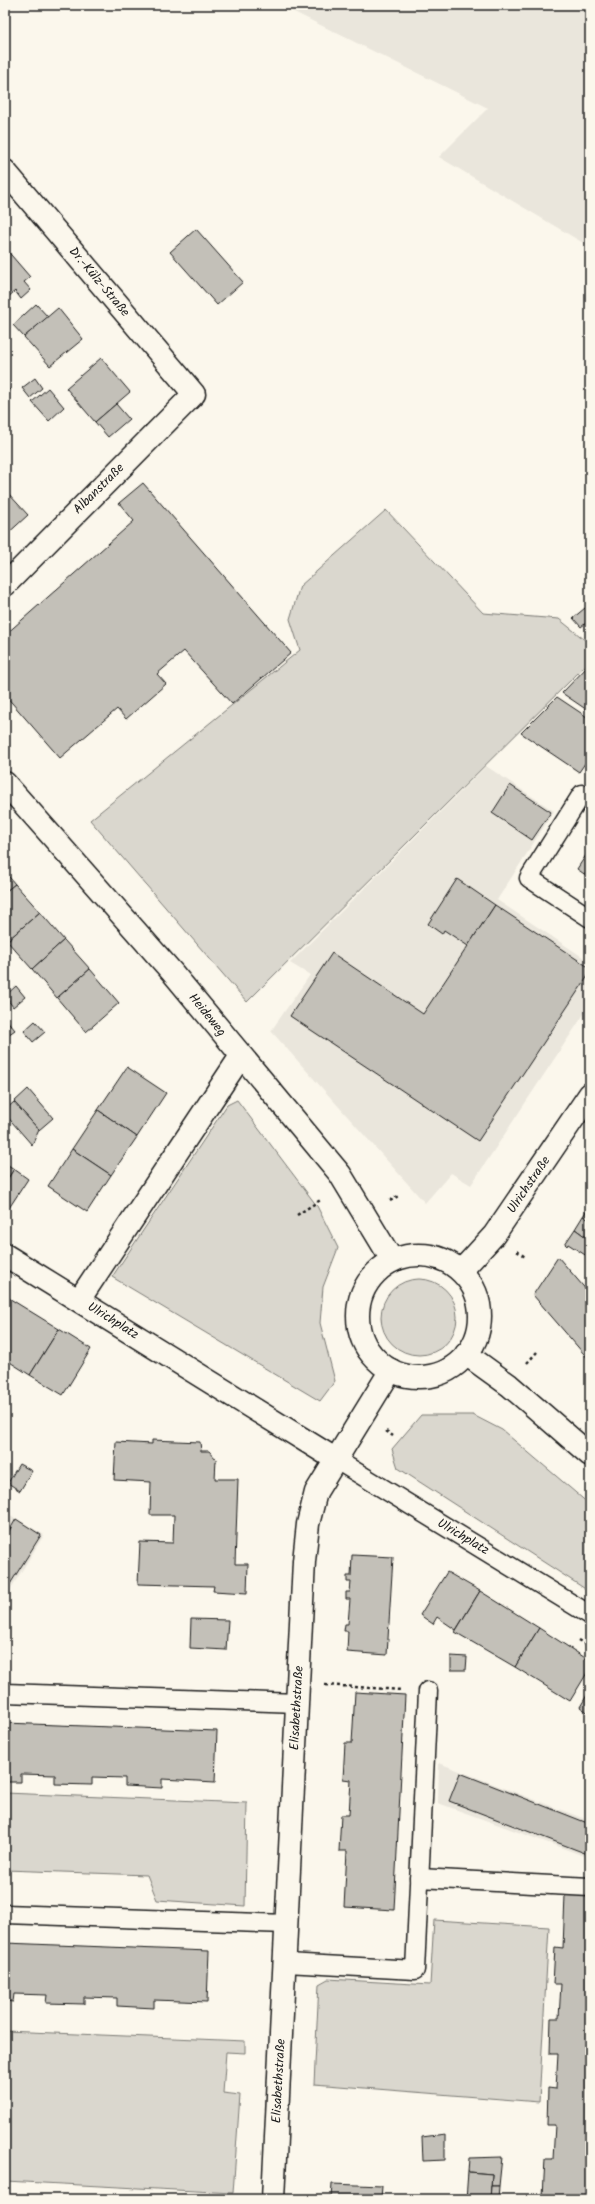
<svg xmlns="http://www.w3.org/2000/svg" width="595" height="2204" viewBox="0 0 595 2204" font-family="Kalam,sans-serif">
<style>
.built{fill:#eae6dc}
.green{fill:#dad7ce;stroke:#7b7a75}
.building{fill:#c3c0b8;stroke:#1c1c1c}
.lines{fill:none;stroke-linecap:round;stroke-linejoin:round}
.lane-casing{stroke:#1c1c1c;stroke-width:21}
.street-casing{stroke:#1c1c1c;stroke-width:25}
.secondary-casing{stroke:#1c1c1c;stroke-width:25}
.path{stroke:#1c1c1c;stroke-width:2.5;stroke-dasharray:3 3;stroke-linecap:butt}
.lane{stroke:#fbf7ec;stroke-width:18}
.street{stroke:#fbf7ec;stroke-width:22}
.secondary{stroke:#fbf7ec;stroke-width:22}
.labels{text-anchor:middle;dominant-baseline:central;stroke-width:3;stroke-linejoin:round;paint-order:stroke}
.street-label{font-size:13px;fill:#1c1c1c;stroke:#fbf7ec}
</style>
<rect width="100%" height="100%" fill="#fbf7ec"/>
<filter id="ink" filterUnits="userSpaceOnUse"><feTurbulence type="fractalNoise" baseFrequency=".025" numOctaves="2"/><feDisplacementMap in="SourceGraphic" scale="8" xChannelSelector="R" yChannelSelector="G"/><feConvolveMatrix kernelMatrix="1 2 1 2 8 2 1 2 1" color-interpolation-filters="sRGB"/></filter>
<g filter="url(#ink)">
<g class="built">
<path d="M280,5H590V247L439,157L488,108Z"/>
<path d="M486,766L554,811L497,900L590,962V1005L471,1185L451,1173L425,1203L271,1031L310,975L290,963Z"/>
<path d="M5,1512L44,1535L5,1598Z"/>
<path d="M439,1763L590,1821V1858L438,1803Z"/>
</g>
<g class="green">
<path d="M386,510L483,613L559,619L590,644V661L247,1002L90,820L300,650L290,619L300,586Z"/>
<path d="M237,1100L317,1206L338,1248L323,1287L320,1323L335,1381L320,1401L112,1277L227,1105Z"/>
<circle cx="419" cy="1317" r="38"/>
<path d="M421,1415H473L502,1430L589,1504L590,1592L398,1468L392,1449Z"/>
<path d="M5,1793L247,1803L245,1906L157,1900L147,1875L5,1870Z"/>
<path d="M434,1920L549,1927L539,2102L314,2084L319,1984L328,1979L430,1985Z"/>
<path d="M5,2031L245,2041V2053L226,2052L223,2093L240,2095L233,2193L5,2181Z"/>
</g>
<g class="building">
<path d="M196,229L243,282L217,305L170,252Z"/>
<path d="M5,248L30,277L24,282L31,290L21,299L15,291L5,300Z"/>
<path d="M36,304L48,317L24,337L13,325Z"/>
<path d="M58,308L83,339L50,366L24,337Z"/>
<path d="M101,358L130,392L95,422L66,388Z"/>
<path d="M35,378L42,388L30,398L22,388Z"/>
<path d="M5,385L11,391L5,397Z"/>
<path d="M48,388L64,407L49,421L32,402Z"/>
<path d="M116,404L129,419L108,437L95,422Z"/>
<path d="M143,483L291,653L232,704L184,651L157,674L166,684L126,719L117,709L60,758L5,695V635L134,521L119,503Z"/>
<path d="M7,492L28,515L5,536V493Z"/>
<path d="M585,608L590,614V620L581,627L573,618Z"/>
<path d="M590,664V712L562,693Z"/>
<path d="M557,697L590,719V756L579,772L521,733Z"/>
<path d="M510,785L551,812L532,840L492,813Z"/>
<path d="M590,849V878L577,869Z"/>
<path d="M5,872L15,884L5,892Z"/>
<path d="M457,879L495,905L468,946L444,930L442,934L428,924Z"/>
<path d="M15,884L40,912L7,941L5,939V892Z"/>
<path d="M495,905L590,968V973L478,1141L290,1016L332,953L423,1014Z"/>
<path d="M40,912L64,940L32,969L7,941Z"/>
<path d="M64,940L90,969L57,998L32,969Z"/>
<path d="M90,969L119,1003L86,1032L57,998Z"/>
<path d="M16,986L25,997L13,1007L5,996Z"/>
<path d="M5,1018L15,1030L5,1037Z"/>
<path d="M35,1021L45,1032L33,1042L24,1031Z"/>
<path d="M127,1067L166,1093L137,1137L98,1110Z"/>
<path d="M28,1089L53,1118L39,1130L14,1102Z"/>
<path d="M14,1102L39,1130L32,1145L5,1114V1110Z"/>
<path d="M98,1110L137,1137L111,1175L72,1149Z"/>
<path d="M72,1149L111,1175L87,1212L48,1186Z"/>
<path d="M5,1163L14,1169L5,1183Z"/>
<path d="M14,1169L28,1179L9,1208L5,1205V1183Z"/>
<path d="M590,1206V1221L583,1216Z"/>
<path d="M583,1216L590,1221V1240L575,1229Z"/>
<path d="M575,1229L590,1240V1258L568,1244L567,1246L565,1244Z"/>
<path d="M558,1257L589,1293L590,1292V1361L533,1295Z"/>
<path d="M7,1297L59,1329L30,1375L5,1359V1301Z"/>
<path d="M59,1329L91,1349L63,1395L30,1375Z"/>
<path d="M152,1440L200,1442L201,1451H209L216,1459L215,1479H238L235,1564H248L247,1593L213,1591L214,1586L138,1584L140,1542L173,1543L174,1515H150L151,1482L114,1480L116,1442L152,1444Z"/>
<path d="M19,1464L32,1471L20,1491L8,1483Z"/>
<path d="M16,1519L41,1535L5,1592V1538Z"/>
<path d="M352,1555L393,1557L387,1655L347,1652L348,1631H344L345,1624H348L350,1599H346V1592H350L351,1582H347V1576H351Z"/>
<path d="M447,1572L480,1591L456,1630L437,1617L433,1624L420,1615Z"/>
<path d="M480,1591L539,1628L515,1667L455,1632Z"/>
<path d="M191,1619L228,1620L226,1650L190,1648Z"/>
<path d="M539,1628L590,1661V1668L570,1701L515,1667Z"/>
<path d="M451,1656L467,1657L466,1670H451Z"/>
<path d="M590,1690V1714L580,1707Z"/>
<path d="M355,1692L405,1695L394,1910L344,1907L347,1851H339L341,1815H349L351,1780L343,1779L345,1743H352Z"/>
<path d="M5,1723L217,1731L215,1782L162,1779V1788L125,1786V1778L92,1777V1785L55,1784V1775L21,1774V1782H5Z"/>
<path d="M460,1773L590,1824V1855L449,1801Z"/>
<path d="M565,1895L590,1896V2199H551V2196H543L545,2159H553L555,2125H547L548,2088L556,2089L558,2054H550L551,2018H559L561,1984H553L555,1947L563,1948Z"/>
<path d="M5,1943L209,1951L207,2002L154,2000V2008L117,2006V1998L84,1997V2004L46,2003L47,1995L14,1994L13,2002L5,2001Z"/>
<path d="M445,2134V2160L423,2161L422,2137Z"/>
<path d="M502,2157L499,2186H491L492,2174L468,2172L469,2158Z"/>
<path d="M468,2172L492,2174L490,2199H466Z"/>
<path d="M332,2184L382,2186L381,2199H331Z"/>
<path d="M491,2186H499L498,2199H490Z"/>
</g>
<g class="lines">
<g class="lane-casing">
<g id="lane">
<path d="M582,794L529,878L590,918"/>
<path d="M335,1459L590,1615"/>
<path d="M5,1693L297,1703"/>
<path d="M419,1878L590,1887"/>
<path d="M5,1914L287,1924"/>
<path d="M286,1963L415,1970L428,1691"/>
</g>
</g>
<g class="street-casing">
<g id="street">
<path d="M5,171L194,394L5,585"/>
<path d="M5,1255L335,1459"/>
<path d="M461,1271L494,1235L590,1094"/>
<path d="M79,1300L241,1056"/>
<path d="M273,2199L304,1561L308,1524L316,1492L391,1370"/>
</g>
</g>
<g class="secondary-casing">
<g id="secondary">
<path d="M5,783L172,972L340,1174L392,1260"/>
<circle cx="419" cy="1316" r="61"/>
<path d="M466,1354L509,1385L590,1455"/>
</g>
</g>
<g class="path">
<path d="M390,1201L398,1196"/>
<path d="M297,1215L322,1199"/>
<path d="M517,1251L525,1257"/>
<path d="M527,1363L537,1352"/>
<path d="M386,1431L393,1436"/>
<path d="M578,1640L590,1647"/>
<path d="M325,1685L402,1690"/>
</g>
<use href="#lane" class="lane"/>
<use href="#street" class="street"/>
<use href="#secondary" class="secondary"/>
</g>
</g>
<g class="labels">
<g class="street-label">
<text transform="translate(99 282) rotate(50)">Dr.-Külz-Straße</text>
<text transform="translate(99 489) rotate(-45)">Albanstraße</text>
<text transform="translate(207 1015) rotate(51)">Heideweg</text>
<text transform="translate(529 1185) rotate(-56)">Ulrichstraße</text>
<text transform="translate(113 1321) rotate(32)">Ulrichplatz</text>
<text transform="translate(463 1537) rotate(31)">Ulrichplatz</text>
<text transform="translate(297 1708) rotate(-87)">Elisabethstraße</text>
<text transform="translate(279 2081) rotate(-87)">Elisabethstraße</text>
</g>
</g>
<rect width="595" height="2204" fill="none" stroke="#fbf7ec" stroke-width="20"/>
<rect x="10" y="10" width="575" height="2184" fill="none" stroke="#1c1c1c" stroke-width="1.5" filter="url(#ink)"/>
</svg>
